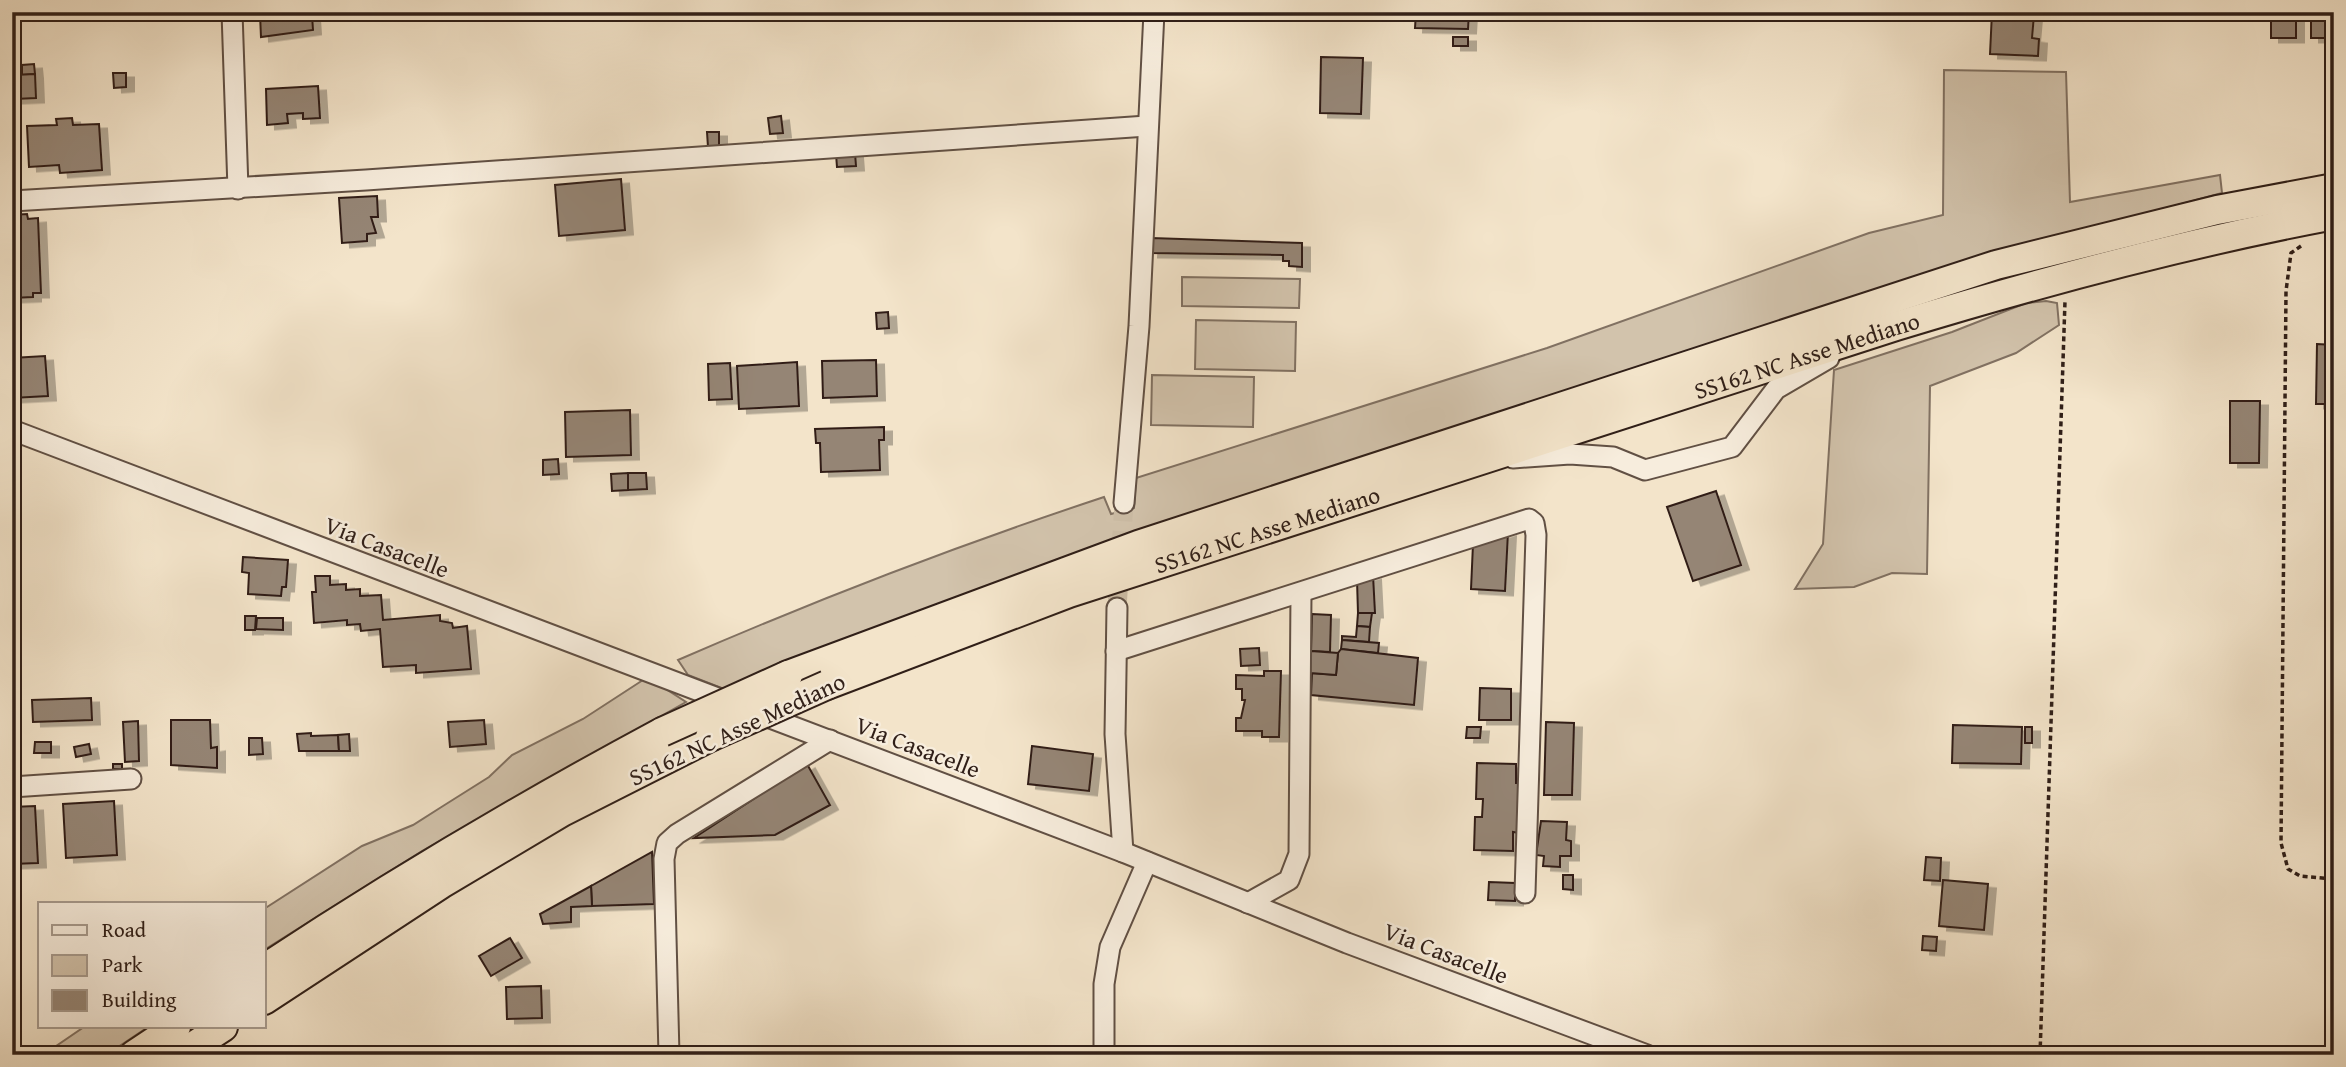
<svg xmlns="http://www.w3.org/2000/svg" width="2346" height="1067" viewBox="0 0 2346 1067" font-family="'Gentium Book Plus',serif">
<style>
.green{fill:#d2c3ac;stroke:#817162;stroke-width:2}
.building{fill:#958575;stroke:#301f18;stroke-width:2;filter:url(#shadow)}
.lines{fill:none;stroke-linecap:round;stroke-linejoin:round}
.minor-tunnel{stroke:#ccbda6;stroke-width:19;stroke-dasharray:19 10;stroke-linecap:butt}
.minor-casing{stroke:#615044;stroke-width:23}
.highway-casing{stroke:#301f18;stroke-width:32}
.path{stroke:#301f18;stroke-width:3.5;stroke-dasharray:5 3.5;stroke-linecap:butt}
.minor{stroke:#f7eddd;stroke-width:19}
.highway{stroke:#f3e4ca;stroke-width:28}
.highway-bridge-casing{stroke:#301f18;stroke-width:32;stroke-linecap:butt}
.highway-bridge{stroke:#f3e4ca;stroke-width:28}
.labels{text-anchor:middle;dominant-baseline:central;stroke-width:5;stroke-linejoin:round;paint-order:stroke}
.street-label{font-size:24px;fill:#301f18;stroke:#f7eddd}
</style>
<defs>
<filter id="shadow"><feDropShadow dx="8" dy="4.5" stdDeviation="0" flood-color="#0004"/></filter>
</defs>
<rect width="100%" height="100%" fill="#f3e4ca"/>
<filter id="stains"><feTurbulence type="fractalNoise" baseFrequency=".00286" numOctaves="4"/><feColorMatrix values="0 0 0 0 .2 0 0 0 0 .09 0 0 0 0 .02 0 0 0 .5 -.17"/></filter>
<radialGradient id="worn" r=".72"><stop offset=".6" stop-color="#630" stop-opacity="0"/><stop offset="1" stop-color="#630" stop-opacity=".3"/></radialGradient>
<g class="green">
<path d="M1944,70L2066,72L2070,202L2220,175L2222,193L2032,244L1097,546L788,661L724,689L688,675L678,660C818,599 959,545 1104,497L1111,514L1134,508L1136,478L1547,348L1869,233L1943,215Z"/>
<path d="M1182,277L1300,279L1299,308L1182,306Z"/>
<path d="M2046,301L2057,303L2059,325L2016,353L1930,386L1927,574L1892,573L1854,587L1795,589L1823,544L1834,370L1952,332L2026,303Z"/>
<path d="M1196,320L1296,322L1295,371L1195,369Z"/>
<path d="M1152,375L1254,377L1253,427L1151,425Z"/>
<path d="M643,680L658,684L686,702L422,851L264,950V909L362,846L413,825L443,806L489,777L512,755L583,719Z"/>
<path d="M84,1027H148L106,1055H43Z"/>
</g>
<g class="building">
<path d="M269,12H316L312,15L313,30L261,37L260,14Z"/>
<path d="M1416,12H1469L1468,29L1415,28Z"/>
<path d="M1992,12L2034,15L2032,38L2039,39L2038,56L1990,54Z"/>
<rect x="2271" y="12" width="25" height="26"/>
<rect x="2311" y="16" width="20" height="22"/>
<rect x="1453" y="37" width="15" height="9"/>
<path d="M1321,57L1363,58L1361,114L1320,113Z"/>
<path d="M34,64L35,74L22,75V65Z"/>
<path d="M113,73H126V87L114,88Z"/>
<path d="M35,74L36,98L15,99L14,75Z"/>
<path d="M318,86L320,118L303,119V113L287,114L288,123L267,125L266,89Z"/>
<path d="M781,116L783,133L770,134L768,118Z"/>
<path d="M72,118L73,125L99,124L102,170L60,173L59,165L29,167L27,126L57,125L56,119Z"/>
<path d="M707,132H719V147H708Z"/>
<path d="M855,153L856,166L837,167L836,154Z"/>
<path d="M621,179L625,230L559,236L555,185Z"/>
<path d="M377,196L378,217H371L376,233L367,234V241L342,243L339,198Z"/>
<path d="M27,214L28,219L38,218L41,293H33V297L12,298V215Z"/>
<path d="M1151,238L1302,243V267L1289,266V261H1283V255L1150,253Z"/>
<path d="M888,312L889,328L877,329L876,313Z"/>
<path d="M2317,344L2334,345V404H2316Z"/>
<path d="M45,356L48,396L12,398V358Z"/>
<path d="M876,360L877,396L823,398L822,361Z"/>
<path d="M797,362L799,406L739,409L737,366Z"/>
<path d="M730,363L732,399L709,400L708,364Z"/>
<path d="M2230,401H2260L2259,463H2230Z"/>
<path d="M630,410L631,455L566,457L565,412Z"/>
<path d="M884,427V440H879L880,470L821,472L820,443H816L815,429Z"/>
<path d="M558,459L559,474L543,475V460Z"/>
<path d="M628,473H646L647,489L628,490Z"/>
<path d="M628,473V490L612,491L611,474Z"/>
<path d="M1716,491L1741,565L1693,581L1667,507Z"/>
<path d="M1508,532L1505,591L1471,589L1473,544Z"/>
<path d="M243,557L288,560L286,587H282L281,596L248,594L249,573L242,572Z"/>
<path d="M1373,575L1375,613H1358L1357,580Z"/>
<path d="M315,576H330V585L346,584V590L360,589V596L381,595L383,620L440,615V621L452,623L453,628L467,626L471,669L416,673V665L383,667L380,629L361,631L360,624L347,625V620L314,623L312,592H316Z"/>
<path d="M1358,613H1372L1370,627L1357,626Z"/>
<path d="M1312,614L1331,615L1330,652L1311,651Z"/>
<path d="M245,616H256L255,630H245Z"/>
<path d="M257,618H283V630L256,629Z"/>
<path d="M1357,626L1370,627L1369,642L1342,640V636L1356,637Z"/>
<path d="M1342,640L1379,643L1378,653L1341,649Z"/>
<path d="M1259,648L1260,665L1241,666L1240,649Z"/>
<path d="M1341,649L1418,658L1414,705L1311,695L1312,673L1336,675L1338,653Z"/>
<path d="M1311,651L1338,653L1336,675L1310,673Z"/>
<path d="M1264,671H1281L1279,737H1262V731H1236V718H1241L1245,700H1242V689H1236V675L1264,676Z"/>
<path d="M1480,688L1511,689V720H1479Z"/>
<path d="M91,698L92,720L33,722L32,700Z"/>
<path d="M171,720H210L211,748L217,747V768L171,765Z"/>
<path d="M484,720L486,744L450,747L448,722Z"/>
<path d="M138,721L139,761L125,762L123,722Z"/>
<path d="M1546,722L1574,723L1572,795H1544Z"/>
<path d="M1953,725L2022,727L2021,764L1952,763Z"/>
<path d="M1467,727H1481L1480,738H1466Z"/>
<rect x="2025" y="727" width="7" height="16"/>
<path d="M311,733V736L338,735L339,751H299L297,734Z"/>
<path d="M349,734L350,751H339L338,735Z"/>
<path d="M249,738H262L263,754L249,755Z"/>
<path d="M35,742H51V753H34Z"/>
<path d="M89,744L91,754L76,757L74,747Z"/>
<path d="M1032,746L1093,754L1089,791L1028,784Z"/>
<path d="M1477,763L1516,764V783H1520L1519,833L1513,832V851L1474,850L1475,817H1482L1483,799H1476Z"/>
<rect x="113" y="764" width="9" height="5"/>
<path d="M807,764L830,805L775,835L694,838Z"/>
<path d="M114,801L117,855L66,858L63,804Z"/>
<path d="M35,806L38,863L12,864V807Z"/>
<path d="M1541,821L1567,822L1566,840L1571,841V856H1560V867L1543,866L1544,856L1536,855Z"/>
<path d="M652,852L654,904L592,906L591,886Z"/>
<path d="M1926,857L1941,858L1940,881L1924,880Z"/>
<path d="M1563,875H1573V890L1563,889Z"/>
<path d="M1943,880L1988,884L1984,930L1939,926Z"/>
<path d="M1489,882L1515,883V901L1488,900Z"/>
<path d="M591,886L592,906L571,907V922L543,924L540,914Z"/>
<path d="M1923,936L1937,937L1936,951L1922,950Z"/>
<path d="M510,938L522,958L491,976L479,956Z"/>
<path d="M541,986L542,1018L507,1019L506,987Z"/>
</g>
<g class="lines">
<path class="minor-tunnel" d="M1117,608L1124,503"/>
<g class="minor-casing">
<g id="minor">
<path d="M232,12L238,189"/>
<path d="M12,201L366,180L1147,126"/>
<path d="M12,430L1123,852L1347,943L1647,1055"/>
<path d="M1513,458L1570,454L1613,457L1645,470L1732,447L1776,389L1829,358"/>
<path d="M1124,503L1139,326L1154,12"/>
<path d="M1117,608L1115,734L1123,852"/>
<path d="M1116,651L1529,519L1534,523L1536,535L1525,893"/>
<path d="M12,787L131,779"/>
<path d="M1248,903L1289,880L1299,854L1301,593"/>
<path d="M669,1055L664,859L667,843L677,834L830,740"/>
<path d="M1104,1055V984L1110,947L1147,862"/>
</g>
</g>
<g class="highway-casing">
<g id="highway">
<path d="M788,675L1138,545L1996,265L2217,210L2334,188"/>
<path id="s1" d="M827,685L1069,593L1896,326C2040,282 2186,243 2334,215"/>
<path d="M264,969C394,883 526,805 662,732"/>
<path d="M264,1000L441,884L562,812L710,737"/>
<path d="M134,1055L176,1027"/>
<path d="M180,1055L223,1027"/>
</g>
</g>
<g class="path">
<path d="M2301,246L2291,253L2286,291L2281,843L2288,869L2300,876L2334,879"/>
<path d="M2040,1055L2065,301"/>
</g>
<use href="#minor" class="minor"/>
<use href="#highway" class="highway"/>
<g class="highway-bridge-casing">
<g id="highway-bridge">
<path d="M662,732L788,675"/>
<path d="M710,737L827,685"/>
</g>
</g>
<use href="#highway-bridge" class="highway-bridge"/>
</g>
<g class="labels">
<g class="street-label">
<text stroke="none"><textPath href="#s1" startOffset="1034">SS162 NC Asse Mediano</textPath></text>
<text stroke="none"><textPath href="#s1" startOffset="467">SS162 NC Asse Mediano</textPath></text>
<text transform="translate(387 547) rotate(21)">Via Casacelle</text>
<text transform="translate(737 729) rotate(-25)">SS162 NC Asse Mediano</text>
<text transform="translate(918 747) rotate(21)">Via Casacelle</text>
<text transform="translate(1446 953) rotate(21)">Via Casacelle</text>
</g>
</g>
<rect width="2346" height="1067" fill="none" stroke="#f3e4ca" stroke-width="42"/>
<rect x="14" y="14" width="2318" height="1039" fill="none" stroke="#301f18" stroke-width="3.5"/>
<rect x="21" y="21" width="2304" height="1025" fill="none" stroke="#301f18" stroke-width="2"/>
<rect x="38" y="902" width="228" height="126" fill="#f7eddd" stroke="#a79b8e" stroke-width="2"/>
<rect x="52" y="925" width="35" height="10" fill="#f7eddd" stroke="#a79b8e" stroke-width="2"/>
<text x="102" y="937" font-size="21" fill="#301f18">Road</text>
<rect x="52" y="955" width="35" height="21" fill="#d2c3ac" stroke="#a79b8e" stroke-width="2"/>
<text x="102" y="972" font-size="21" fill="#301f18">Park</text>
<rect x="52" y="990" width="35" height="21" fill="#958575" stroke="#a79b8e" stroke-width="2"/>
<text x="102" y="1007" font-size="21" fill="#301f18">Building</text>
<rect width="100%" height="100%" filter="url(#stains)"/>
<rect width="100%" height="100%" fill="url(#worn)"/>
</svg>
